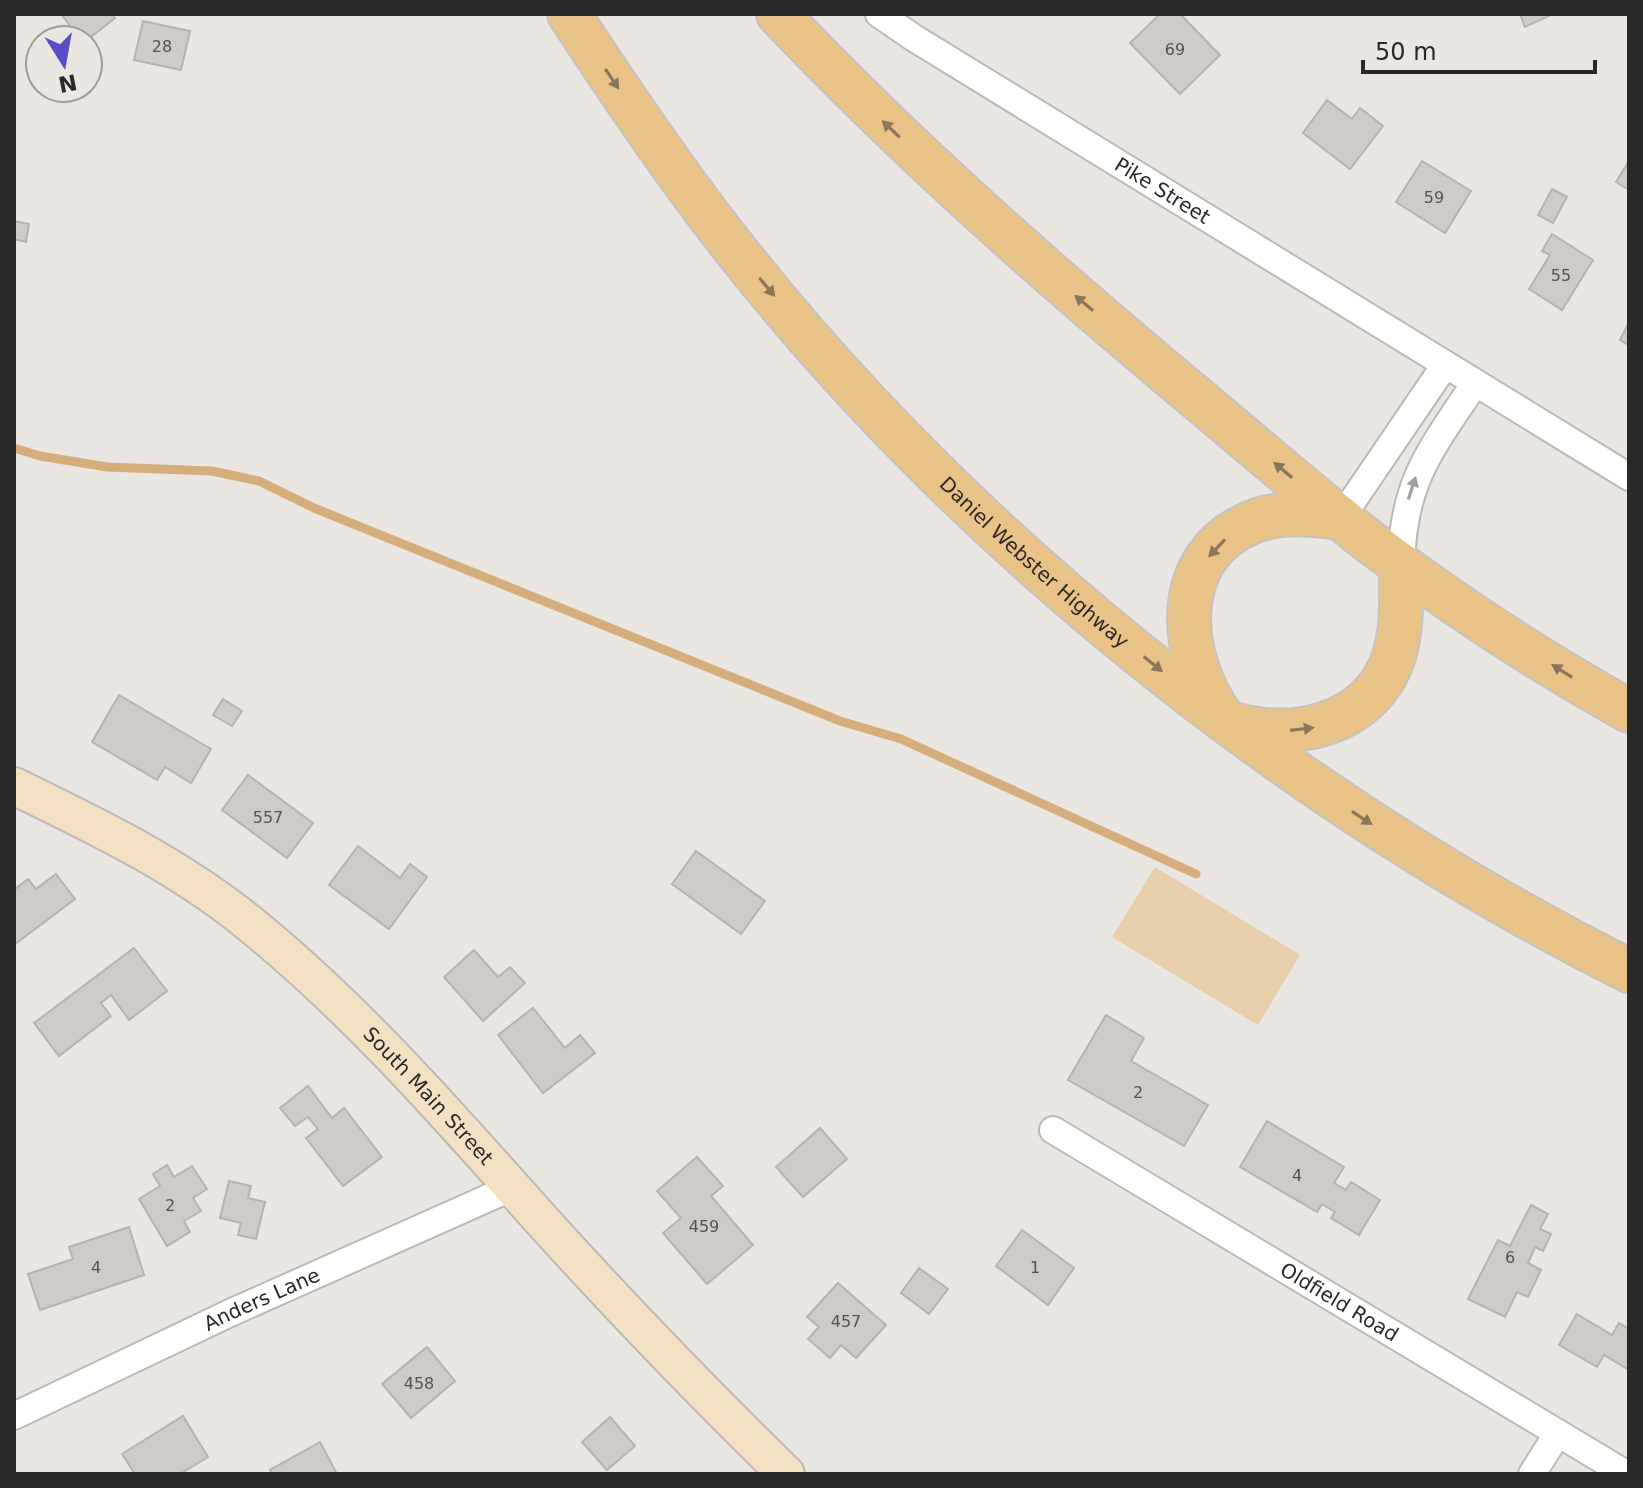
<svg xmlns="http://www.w3.org/2000/svg" width="1643" height="1488" viewBox="0 0 1643 1488" font-family="'DejaVu Sans',sans-serif">
<style>
.green{fill:#e9ceac}
.lines{fill:none;stroke-linecap:round;stroke-linejoin:round}
.stream{stroke:#d6ae7b;stroke-width:9}
.building{fill:#cecbc6;stroke:#b6b3ae;stroke-width:2}
.street-casing{stroke:#bcb8b4;stroke-width:30}
.secondary-casing{stroke:#bcb8b4;stroke-width:40}
.primary-casing{stroke:#c4c3c3;stroke-width:46}
.street{stroke:#fff;stroke-width:26}
.secondary{stroke:#f4e0c3;stroke-width:36}
.primary{stroke:#e9c288;stroke-width:42}
.oneway{fill:#8a7658}
.oneway2{fill:#a09f9e}
.labels{text-anchor:middle;dominant-baseline:central;stroke-width:7;stroke-linejoin:round;paint-order:stroke}
.number-label{font-size:16px;fill:#545250}
.street-label{font-size:20px;fill:#2b2928;stroke:#eae6e1}
</style>
<rect width="100%" height="100%" fill="#eae6e1"/>
<path class="green" d="M1155,867L1300,955L1258,1025L1112,937Z"/>
<g class="lines">
<path class="stream" d="M14,448L40,456L107,467L212,471L259,481L314,508L840,721L901,739L1196,874"/>
</g>
<g class="building">
<path d="M61,14H112L115,18L87,40H81Z"/>
<path d="M1160,14H1180L1220,55L1180,94L1130,43Z"/>
<path d="M1520,14H1550L1551,15L1525,27Z"/>
<path d="M143,21L190,31L181,70L134,60Z"/>
<path d="M1327,100L1352,119L1360,108L1383,126L1350,169L1303,133Z"/>
<path d="M1422,161L1471,191L1445,233L1396,202Z"/>
<path d="M1629,161V190L1616,182Z"/>
<path d="M1552,189L1567,197L1553,223L1538,215Z"/>
<path d="M14,221L29,224L26,242L14,239Z"/>
<path d="M1552,234L1593,260L1562,310L1529,289L1550,255L1542,251Z"/>
<path d="M1629,322V345L1620,340Z"/>
<path d="M119,695L211,749L191,783L165,767L157,780L92,742Z"/>
<path d="M223,699L242,711L232,726L213,715Z"/>
<path d="M248,775L313,823L287,858L222,810Z"/>
<path d="M358,846L400,878L410,864L427,877L389,929L329,885Z"/>
<path d="M696,851L765,901L741,934L672,884Z"/>
<path d="M56,874L75,899L14,945V890L28,879L36,889Z"/>
<path d="M134,948L167,991L129,1020L111,995L101,1003L111,1016L59,1056L34,1023Z"/>
<path d="M474,950L498,977L510,967L525,983L483,1021L444,977Z"/>
<path d="M533,1008L565,1048L580,1035L595,1053L543,1093L498,1035Z"/>
<path d="M1106,1015L1144,1038L1131,1061L1208,1105L1184,1146L1068,1080Z"/>
<path d="M308,1086L332,1118L344,1108L382,1157L343,1186L306,1138L318,1129L308,1117L295,1126L280,1108Z"/>
<path d="M1267,1121L1344,1167L1334,1183L1346,1190L1351,1182L1380,1200L1359,1235L1331,1218L1335,1212L1322,1204L1317,1212L1240,1167Z"/>
<path d="M820,1128L847,1159L803,1197L776,1167Z"/>
<path d="M697,1157L723,1186L711,1196L753,1245L707,1284L663,1233L681,1218L657,1191Z"/>
<path d="M167,1165L174,1177L192,1166L207,1189L193,1198L201,1211L184,1221L190,1232L167,1246L139,1199L160,1186L153,1174Z"/>
<path d="M229,1181L251,1186L248,1198L265,1202L256,1239L238,1235L241,1223L220,1218Z"/>
<path d="M1531,1205L1548,1214L1540,1229L1551,1234L1543,1251L1535,1247L1528,1263L1541,1270L1528,1297L1517,1292L1505,1317L1468,1299L1498,1240L1510,1246Z"/>
<path d="M129,1227L144,1275L40,1310L28,1274L73,1259L69,1247Z"/>
<path d="M1022,1230L1074,1268L1048,1305L996,1266Z"/>
<path d="M919,1268L948,1289L929,1314L901,1293Z"/>
<path d="M838,1283L886,1325L856,1358L841,1345L830,1358L808,1339L819,1327L807,1317Z"/>
<path d="M1577,1314L1612,1335L1619,1323L1629,1329V1370L1604,1355L1597,1367L1559,1345Z"/>
<path d="M427,1347L455,1381L411,1418L382,1384Z"/>
<path d="M183,1416L208,1457L180,1474H135L122,1454Z"/>
<path d="M610,1417L635,1446L607,1470L582,1442Z"/>
<path d="M320,1442L337,1474H272L270,1470Z"/>
</g>
<g class="lines">
<g class="street-casing">
<g id="street">
<path id="s1" d="M879,14L914,38L1629,477"/>
<path d="M1341,518L1445,365"/>
<path d="M1401,565C1403,480 1431,450 1475,383"/>
<path id="s2" d="M1053,1130L1626,1474"/>
<path id="s3" d="M14,1416L230,1313L513,1187"/>
<path d="M1532,1474L1558,1433"/>
</g>
</g>
<g class="secondary-casing">
<g id="secondary">
<path id="s4" d="M14,786C96,826 178,865 249,923C360,1013 451,1119 546,1225C624,1311 703,1393 786,1474"/>
</g>
</g>
<g class="primary-casing">
<g id="primary">
<path id="s5" d="M569,14C618,89 668,163 723,234C958,537 1287,799 1629,971"/>
<path d="M778,14C908,151 1048,274 1193,395C1252,444 1310,495 1370,542C1452,604 1539,661 1629,711"/>
<path d="M1341,518C1313,514 1282,511 1255,521C1167,555 1178,659 1225,721C1288,744 1371,727 1394,656C1403,627 1401,595 1401,565"/>
</g>
</g>
<use href="#street" class="street"/>
<use href="#secondary" class="secondary"/>
<use href="#primary" class="primary"/>
</g>
<defs><path id="oneway-solid" d="M-6-.8H1V-3.2L6.5 0L1 3.2V.8H-6Z" transform="scale(2)"/></defs>
<g class="oneway">
<use href="#oneway-solid" transform="translate(612 79) rotate(56)"/>
<use href="#oneway-solid" transform="translate(891 129) rotate(-136)"/>
<use href="#oneway-solid" transform="translate(767 287) rotate(50)"/>
<use href="#oneway-solid" transform="translate(1084 303) rotate(-140)"/>
<use href="#oneway-solid" transform="translate(1283 470) rotate(-140)"/>
<use href="#oneway-solid" transform="translate(1217 548) rotate(133)"/>
<use href="#oneway-solid" transform="translate(1153 664) rotate(39)"/>
<use href="#oneway-solid" transform="translate(1562 671) rotate(-148)"/>
<use href="#oneway-solid" transform="translate(1302 729) rotate(-7)"/>
<use href="#oneway-solid" transform="translate(1362 818) rotate(33)"/>
</g>
<use class="oneway2" href="#oneway-solid" transform="translate(1412 488) rotate(-72)"/>
<g class="labels">
<g class="number-label">
<text x="162" y="46">28</text>
<text x="1175" y="49">69</text>
<text x="1434" y="197">59</text>
<text x="1561" y="275">55</text>
<text x="268" y="817">557</text>
<text x="1138" y="1092">2</text>
<text x="1297" y="1175">4</text>
<text x="170" y="1205">2</text>
<text x="704" y="1226">459</text>
<text x="1510" y="1257">6</text>
<text x="96" y="1267">4</text>
<text x="1035" y="1267">1</text>
<text x="846" y="1321">457</text>
<text x="419" y="1383">458</text>
</g>
<g class="street-label">
<text stroke="none"><textPath href="#s1" startOffset="334">Pike Street</textPath></text>
<text stroke="none"><textPath href="#s5" startOffset="722">Daniel Webster Highway</textPath></text>
<text stroke="none"><textPath href="#s4" startOffset="522">South Main Street</textPath></text>
<text stroke="none"><textPath href="#s3" startOffset="274">Anders Lane</textPath></text>
<text stroke="none"><textPath href="#s2" startOffset="334">Oldfield Road</textPath></text>
</g>
</g>
<rect width="1643" height="1488" fill="none" stroke="#2b2928" stroke-width="32"/>
<g transform="translate(64 64) rotate(169)"><circle r="38" fill="#eae6e1" stroke="#9e9a97" stroke-width="2"/>
<path d="M0-6L14 30L0 20L-14 30Z" fill="#5a4dc5"/>
<text y="-12" font-size="22" font-weight="bold" text-anchor="middle" fill="#2b2928">N</text>
</g>
<path d="M1363 60v12h232v-12" fill="none" stroke="#2b2928" stroke-width="4"/>
<text x="1375" y="60" font-size="24" fill="#2b2928" stroke="#eae6e1" stroke-width="6" paint-order="stroke">50 m</text>
</svg>
